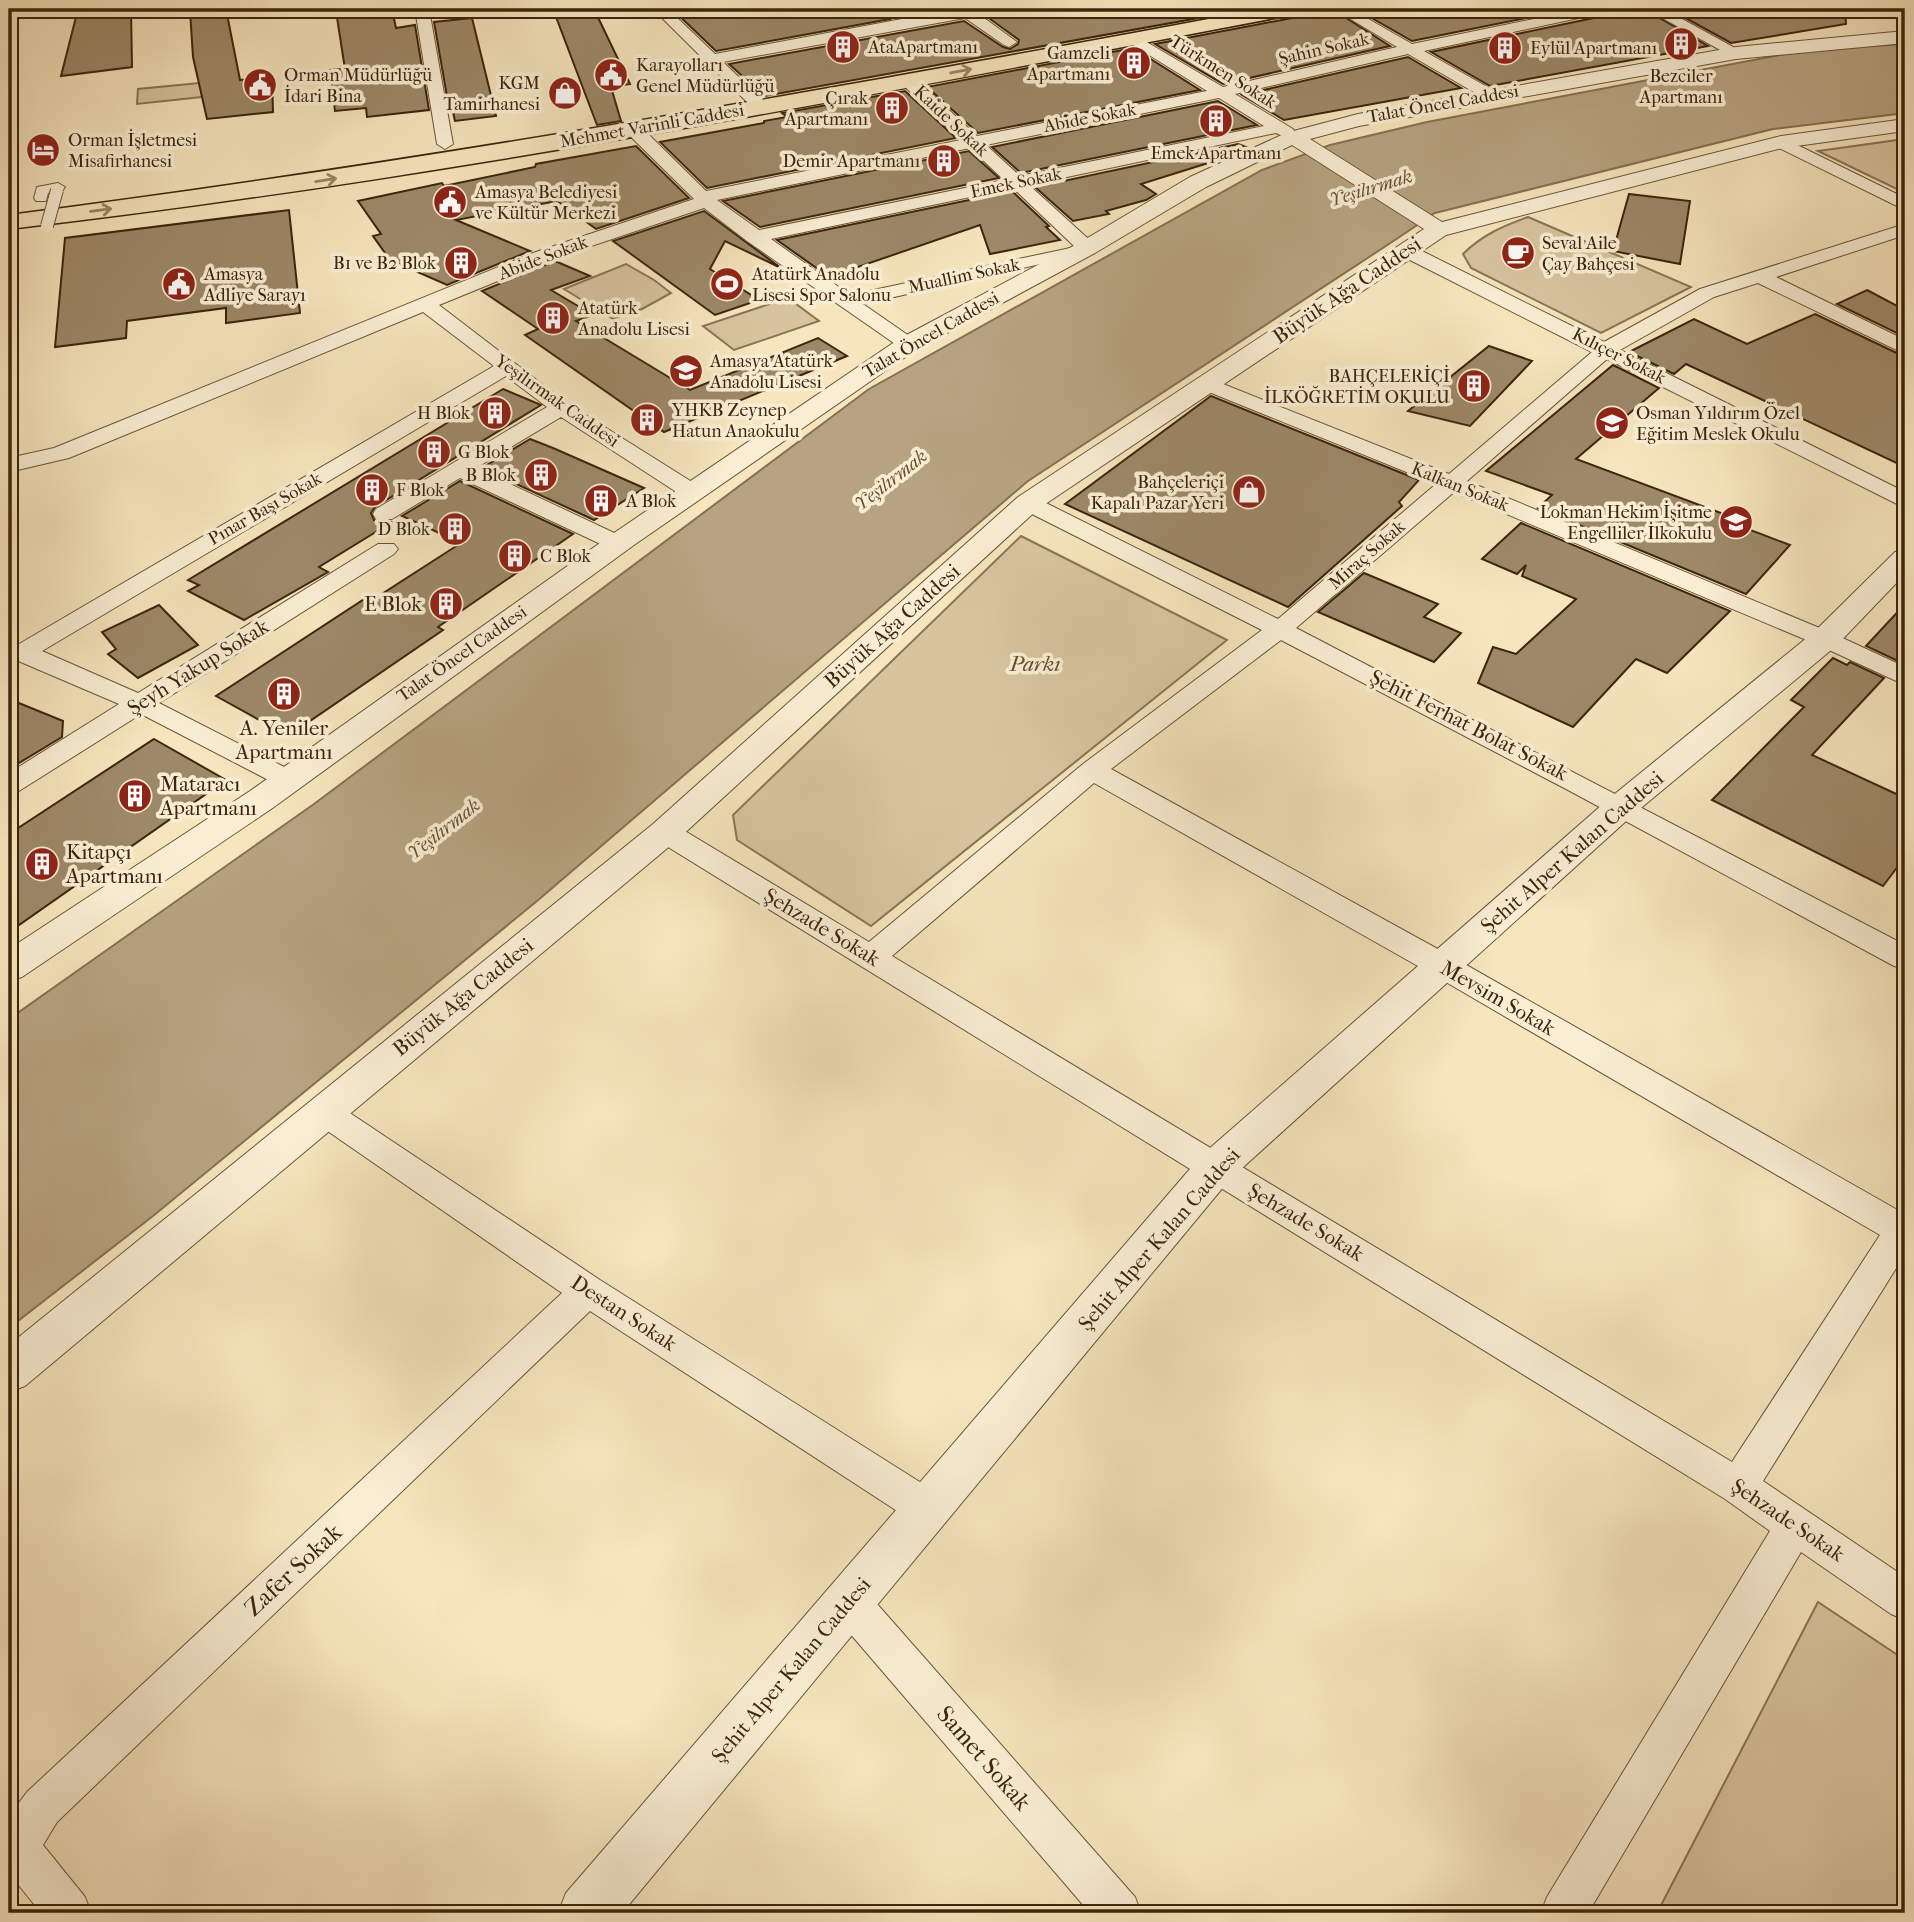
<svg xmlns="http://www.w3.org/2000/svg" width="1914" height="1922" viewBox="0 0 1914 1922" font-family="'IM FELL French Canon',serif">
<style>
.green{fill:#d7c49f;stroke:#8a7456;stroke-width:2}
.water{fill:#b7a381;stroke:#867052;stroke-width:2}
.building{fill:#9d8868;stroke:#3d240c;stroke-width:2}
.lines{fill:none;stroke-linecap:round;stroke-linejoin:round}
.pedestrian-casing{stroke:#6b5438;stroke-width:2}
.minor-casing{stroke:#6b5438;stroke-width:2}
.tertiary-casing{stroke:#6b5438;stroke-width:2}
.primary-casing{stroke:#3d240c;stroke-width:3}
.pedestrian{fill:#f9eed4;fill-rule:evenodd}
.minor{fill:#f9eed4;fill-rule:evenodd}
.tertiary{fill:#f9eed4;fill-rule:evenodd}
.primary{fill:#f6e5bd;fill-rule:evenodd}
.pedestrian-bridge-casing{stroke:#6b5438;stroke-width:14;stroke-linecap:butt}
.pedestrian-bridge{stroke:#f9eed4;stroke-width:12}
.oneway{stroke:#9a8464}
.labels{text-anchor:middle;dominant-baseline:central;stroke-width:7;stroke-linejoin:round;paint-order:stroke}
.far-poi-label{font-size:18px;fill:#3d240c;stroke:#f9eed4;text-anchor:start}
.far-street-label{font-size:18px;fill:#3d240c;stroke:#f9eed4}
.far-water-label{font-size:19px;font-style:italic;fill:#685035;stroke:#f9eed4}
.street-label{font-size:21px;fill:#3d240c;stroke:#f9eed4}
.poi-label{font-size:21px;fill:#3d240c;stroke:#f9eed4;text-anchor:start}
.park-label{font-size:21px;font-style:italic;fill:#644c31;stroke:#f9eed4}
.near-street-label{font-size:24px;fill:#3d240c;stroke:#f9eed4}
</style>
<rect width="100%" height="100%" fill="#f6e5bd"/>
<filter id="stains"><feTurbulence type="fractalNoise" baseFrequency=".00286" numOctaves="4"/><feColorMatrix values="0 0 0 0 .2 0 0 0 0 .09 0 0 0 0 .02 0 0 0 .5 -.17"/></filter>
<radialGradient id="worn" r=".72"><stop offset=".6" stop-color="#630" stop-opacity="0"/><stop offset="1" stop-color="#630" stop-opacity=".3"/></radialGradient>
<g class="green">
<path d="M220,81V95L137,104L138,89Z"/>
<path d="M1905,139V193L1818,151Z"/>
<path d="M1528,217L1691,287L1601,333L1471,268L1463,254C1482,235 1503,226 1528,217Z"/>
<path d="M626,264L654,280L671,293L642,309L613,319L564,289Z"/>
<path d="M788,298L819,321L734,350L703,326Z"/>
<path d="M1021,536L1227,640L871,926L737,840L733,815Z"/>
<path d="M1818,1602L1905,1660V1913H1657Z"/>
</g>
<path class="water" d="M1905,44V113L1773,129L1435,213L1398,238L1028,481L537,901L153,1216L9,1328V1019L314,804L869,389L1262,170L1330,145L1427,122L1806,50Z"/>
<g class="building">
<path d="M78,9H131L132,67L61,76Z"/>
<path d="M226,9L240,80L272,77L273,112L207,119L193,57L190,11Z"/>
<path d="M356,9H392L396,28L415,25L429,110L367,117L366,108L335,111L330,70L345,69L336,11Z"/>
<path d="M553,9H594L630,84L611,87L621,121L597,125Z"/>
<path d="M672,9H813L885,13L890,19L716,51Z"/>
<path d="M998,9H1249L765,96L760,92L758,82L750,83L729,64L964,21L1003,47L1010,49L1018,44L1019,40L986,16L994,15Z"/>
<path d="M1302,9H1332L1390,46L1223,84L1155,44L1292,18Z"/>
<path d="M1356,9H1570L1412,41Z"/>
<path d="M1611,9H1644L1708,46L1490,86L1431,52L1603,16Z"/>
<path d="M1669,9H1845L1846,24L1731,43Z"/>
<path d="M472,18L496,116L455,121L452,108H449L434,22Z"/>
<path d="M1133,48L1200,90L978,133L927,87Z"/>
<path d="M1408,57L1461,88L1284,120L1242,95Z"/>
<path d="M905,91L956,138L707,188L660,142L764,123V121L787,117L782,113Z"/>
<path d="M1218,101L1257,125L1021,173L992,147Z"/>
<path d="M1238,144L1246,147L1205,164L1141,184L1156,194L1146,200L1106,211L1109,214L1073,221L1035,187Z"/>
<path d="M636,146L689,198L596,229L557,201L456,220L530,251L447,285L390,260L373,236L381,234L358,201L442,183L444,186L535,167L536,164Z"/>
<path d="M969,151L999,178L760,227L723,201Z"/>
<path d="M1012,191L1049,226L1046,227L1060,240L990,254L980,225L829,277L777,240Z"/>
<path d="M1629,194L1690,201L1680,264L1613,251Z"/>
<path d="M289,210L300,313L226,323V308L127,321L126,338L55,347L65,238Z"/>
<path d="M704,211L781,268L725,241L710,269L759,300L715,315L613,241Z"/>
<path d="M555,261L590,276L551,290L593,315L576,321L690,390L818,338L847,356L664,432L525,335L538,329L482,291Z"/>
<path d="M1867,290L1905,310V337L1837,304Z"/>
<path d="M1815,314L1905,357V467L1686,364L1674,374L1629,352L1694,319L1747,344Z"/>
<path d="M1489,346L1532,361L1470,426L1408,411Z"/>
<path d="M1613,365L1659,388L1576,459L1721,513L1724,520L1790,545L1746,594L1538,508L1552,495L1486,471Z"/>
<path d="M503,389L541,405L375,507L371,513L374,520L392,522L319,567L328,572L244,620L188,591L199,585L188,580Z"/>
<path d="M1211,396L1419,480L1399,502L1402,506L1288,607L1065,504Z"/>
<path d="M530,439L553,448L644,488L594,520L482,468Z"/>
<path d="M460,481L573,534L438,627L443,630L288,736L216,696L372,594L377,597L461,543L402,516Z"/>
<path d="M1521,523L1730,611L1667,673L1636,659L1573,727L1478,683L1493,647L1516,654L1576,599L1522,576L1526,565L1517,574L1482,559Z"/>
<path d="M1364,573L1438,604L1424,617L1461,633L1434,662L1318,612Z"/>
<path d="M1905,604V656L1900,662L1866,646Z"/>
<path d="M159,605L198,645L138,678L108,654L116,649L102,632Z"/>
<path d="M1833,658L1847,665L1850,662L1884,678L1812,755L1905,798V857L1883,886L1712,800L1804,707L1791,700Z"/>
<path d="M9,699L63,721L62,737L9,769Z"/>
<path d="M154,739L226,780L9,932V834Z"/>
</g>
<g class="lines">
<g class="pedestrian-casing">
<path id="pedestrian" d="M58,183L65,187L63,190L48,193L46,201H36L34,198L37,187Z"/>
</g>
<g class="minor-casing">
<g id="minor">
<path d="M415,9H429L453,144L445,149L437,144Z"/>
<path d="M653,9H668L715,54L955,9H995L993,12L980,15L1017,42L1009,47L1004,45L965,18L723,62L767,104L769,107L767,110H755Z"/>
<path d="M1334,9H1351L1412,44L1582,9H1609L1602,13L1424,51L1496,92L1498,95L1496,98H1484L1408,54L1235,94L1293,129L1295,133L1293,137L1287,138L1276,133L1029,185L1094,244L1096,248L1094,252L863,304L915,340L918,344L915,348H901L747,241L704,208L547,261L439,305L568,404L700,487L703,492L700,497H684L561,417L476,468L625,538L629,543L625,548H609L460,478L392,519H376L373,514L376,509L547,407L506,376L42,651L138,693L378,544H394L398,549L394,554L159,703L296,773L300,779L296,785L287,788L278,785L141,714L19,791L9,794V773L119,704L9,657V641L19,644L494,366L423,312L69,458L9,472V458L54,448L533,253L694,199L628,134L626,130L628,126H640L706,191L961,140L901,83L899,80L907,75L913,77L977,136L1207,91L1128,42L1125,39L1128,36L1133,34L1223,87L1397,47ZM1219,98L1264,126L1020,176L986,145ZM970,148L1004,180L759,230L717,200ZM1013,188L1075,247L850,295L771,239Z"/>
<path d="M1646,9H1664L1744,53L1736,58L1731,56Z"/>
<path d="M1781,137L1905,198V210L1775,146L1773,142L1775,138Z"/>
<path d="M1905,224V235L1776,277L1905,340V354L1758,283L1714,297L1620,350L1905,492V508L1607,359L1467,481L1834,634L1905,667V685L1816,644L1454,492L1296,628L1905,945V969L1894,966L1568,790L1281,640L1111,769L1454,958L1901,1212L1905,1211V1254L1763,1481L1905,1577V1620L1891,1614L1801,1552L1588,1913H1541L1547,1897L1770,1531L1725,1499L655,839L651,832L655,825L665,822L675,825L869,942L1083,764L1262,630L1020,508L1017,503L1020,498H1036L1278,619L1436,484L1199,388L1196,384L1199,380H1213L1449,474L1592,352L1400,255L1398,251L1400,247H1414L1604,342L1700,289ZM1094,783L1432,974L1880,1235L1732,1462L892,956Z"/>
<path d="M324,1099L335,1103L600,1280L942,1496L947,1509L942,1522L928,1527L914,1522L590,1311L57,1822L43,1845L85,1897L91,1913H41L13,1878L9,1880V1816L27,1792L562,1293L313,1121L308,1112L313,1103Z"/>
<path d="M849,1582L863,1588L1135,1897L1141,1913H1090L835,1616L829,1602L835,1588Z"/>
</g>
</g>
<g class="tertiary-casing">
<g id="tertiary">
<path d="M903,9H972L976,13C968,22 911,18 903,9Z"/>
<path d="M1905,31V43L1736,59L1359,126L1310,139L1442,222L1781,136L1905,119V131L1782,148L1446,235L1038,509L677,840L25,1386L9,1392V1345L653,824L1018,497L1424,229L1292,145L1206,187L1095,253L917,349L634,545L274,807L22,977L9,981V949L250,791L614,533L899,339L1079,243L1190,177L1286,133L1358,114L1736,47Z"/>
<path d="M1905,549V574L1836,646L1635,813L1230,1179L622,1913H558L566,1893L1202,1155L1611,797L1814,632L1895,552Z"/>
</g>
</g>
<g class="primary-casing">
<path id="primary" d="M1262,9H1300L1291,15C866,96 439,179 9,229V215C429,161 846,87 1262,9Z"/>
</g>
<use href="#pedestrian" class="pedestrian"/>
<use href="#minor" class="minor"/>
<use href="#tertiary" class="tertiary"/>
<use href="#primary" class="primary"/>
<g class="pedestrian-bridge-casing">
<path id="pedestrian-bridge" d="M47,226L57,190"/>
</g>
<use href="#pedestrian-bridge" class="pedestrian-bridge"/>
</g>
<defs><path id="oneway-shaft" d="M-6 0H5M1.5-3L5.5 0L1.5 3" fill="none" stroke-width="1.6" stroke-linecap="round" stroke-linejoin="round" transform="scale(1.75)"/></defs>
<g class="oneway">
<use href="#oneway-shaft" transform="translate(961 71) rotate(-10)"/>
<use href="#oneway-shaft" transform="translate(326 180) rotate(-9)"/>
<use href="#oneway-shaft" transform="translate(101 210) rotate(-7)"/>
</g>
<defs>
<g id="building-disc" transform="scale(1.75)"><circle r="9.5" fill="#8f2418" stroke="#f9eed4"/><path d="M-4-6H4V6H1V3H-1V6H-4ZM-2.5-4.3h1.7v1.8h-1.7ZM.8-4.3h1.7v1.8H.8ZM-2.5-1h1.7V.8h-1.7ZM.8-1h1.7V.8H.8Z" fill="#fff"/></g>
<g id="civic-disc" transform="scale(1.75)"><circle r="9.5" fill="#8f2418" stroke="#f9eed4"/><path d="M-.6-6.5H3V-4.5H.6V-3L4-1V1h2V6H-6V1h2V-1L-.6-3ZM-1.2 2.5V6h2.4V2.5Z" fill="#fff"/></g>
<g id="shop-disc" transform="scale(1.75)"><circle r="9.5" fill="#8f2418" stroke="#f9eed4"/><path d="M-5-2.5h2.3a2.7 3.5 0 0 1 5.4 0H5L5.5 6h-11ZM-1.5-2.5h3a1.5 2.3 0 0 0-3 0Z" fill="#fff"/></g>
<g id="hotel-disc" transform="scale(1.75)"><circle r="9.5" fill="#8f2418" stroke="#f9eed4"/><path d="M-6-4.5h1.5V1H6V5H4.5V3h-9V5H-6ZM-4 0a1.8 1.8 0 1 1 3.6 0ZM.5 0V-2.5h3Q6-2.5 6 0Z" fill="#fff"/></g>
<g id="cafe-disc" transform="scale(1.75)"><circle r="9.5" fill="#8f2418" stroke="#f9eed4"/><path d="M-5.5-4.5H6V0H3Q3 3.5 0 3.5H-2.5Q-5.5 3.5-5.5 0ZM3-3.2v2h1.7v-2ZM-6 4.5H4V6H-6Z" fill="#fff"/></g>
<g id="stadium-disc" transform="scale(1.75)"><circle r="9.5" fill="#8f2418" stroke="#f9eed4"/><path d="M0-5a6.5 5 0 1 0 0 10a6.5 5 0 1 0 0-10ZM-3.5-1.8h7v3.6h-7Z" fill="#fff"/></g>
<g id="school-disc" transform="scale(1.75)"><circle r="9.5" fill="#8f2418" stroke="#f9eed4"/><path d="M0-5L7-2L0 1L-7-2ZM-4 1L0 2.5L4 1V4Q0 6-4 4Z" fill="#fff"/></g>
</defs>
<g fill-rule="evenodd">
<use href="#building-disc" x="1681" y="44"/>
<use href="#building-disc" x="843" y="47"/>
<use href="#building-disc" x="1505" y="48"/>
<use href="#building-disc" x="1134" y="63"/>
<use href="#civic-disc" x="611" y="75"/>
<use href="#civic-disc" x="260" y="85"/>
<use href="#shop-disc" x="565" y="93"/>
<use href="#building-disc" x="892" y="108"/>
<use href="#building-disc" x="1216" y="121"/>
<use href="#hotel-disc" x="43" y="150"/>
<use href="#building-disc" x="944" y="161"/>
<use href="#civic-disc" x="450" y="202"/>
<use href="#cafe-disc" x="1518" y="253"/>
<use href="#building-disc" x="461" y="263"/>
<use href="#civic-disc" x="179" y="284"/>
<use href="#stadium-disc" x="727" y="284"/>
<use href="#building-disc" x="553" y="318"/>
<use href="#school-disc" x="686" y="371"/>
<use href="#building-disc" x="1474" y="386"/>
<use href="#building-disc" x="495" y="413"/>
<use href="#building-disc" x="647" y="420"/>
<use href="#school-disc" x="1612" y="423"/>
<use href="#building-disc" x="434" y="452"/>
<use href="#building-disc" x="541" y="475"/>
<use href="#building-disc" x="372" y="490"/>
<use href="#shop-disc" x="1249" y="492"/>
<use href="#building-disc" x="601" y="501"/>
<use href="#school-disc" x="1736" y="522"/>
<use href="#building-disc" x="455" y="529"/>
<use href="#building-disc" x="515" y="556"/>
<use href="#building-disc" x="446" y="604"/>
<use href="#building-disc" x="284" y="694"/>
<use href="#building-disc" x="135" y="796"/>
<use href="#building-disc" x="42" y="864"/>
</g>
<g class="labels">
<g class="far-poi-label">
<text x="868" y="47">AtaApartmanı</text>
<text x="1530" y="48">Eylül Apartmanı</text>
<text x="1110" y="53" text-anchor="end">Gamzeli<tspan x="1110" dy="21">Apartmanı</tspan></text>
<text x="636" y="65">Karayolları<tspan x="636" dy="21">Genel Müdürlüğü</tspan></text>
<text x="284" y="75">Orman Müdürlüğü<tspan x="284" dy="21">İdari Bina</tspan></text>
<text x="1681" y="76" text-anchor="middle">Bezciler<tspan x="1681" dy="21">Apartmanı</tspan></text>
<text x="540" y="83" text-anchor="end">KGM<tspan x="540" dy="21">Tamirhanesi</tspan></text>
<text x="868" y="98" text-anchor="end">Çırak<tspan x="868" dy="21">Apartmanı</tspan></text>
<text x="68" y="140">Orman İşletmesi<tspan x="68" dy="21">Misafirhanesi</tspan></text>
<text x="1216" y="153" text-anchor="middle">Emek Apartmanı</text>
<text x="920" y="161" text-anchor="end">Demir Apartmanı</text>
<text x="475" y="192">Amasya Belediyesi<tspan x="475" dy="21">ve Kültür Merkezi</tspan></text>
<text x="1542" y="243">Seval Aile<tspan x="1542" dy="21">Çay Bahçesi</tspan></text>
<text x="436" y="263" text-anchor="end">B1 ve B2 Blok</text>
<text x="204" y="274">Amasya<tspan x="204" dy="21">Adliye Sarayı</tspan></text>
<text x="752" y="274">Atatürk Anadolu<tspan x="752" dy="21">Lisesi Spor Salonu</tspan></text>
<text x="578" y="308">Atatürk<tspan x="578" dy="21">Anadolu Lisesi</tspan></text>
<text x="710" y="361">Amasya Atatürk<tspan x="710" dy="21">Anadolu Lisesi</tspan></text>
<text x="1450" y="376" text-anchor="end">BAHÇELERİÇİ<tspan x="1450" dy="21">İLKÖĞRETİM OKULU</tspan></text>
<text x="672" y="410">YHKB Zeynep<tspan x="672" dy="21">Hatun Anaokulu</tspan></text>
<text x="470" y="413" text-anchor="end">H Blok</text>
<text x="1636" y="413">Osman Yıldırım Özel<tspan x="1636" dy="21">Eğitim Meslek Okulu</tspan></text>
<text x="458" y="452">G Blok</text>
<text x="516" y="475" text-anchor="end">B Blok</text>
<text x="1224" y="482" text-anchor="end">Bahçeleriçi<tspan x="1224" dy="21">Kapalı Pazar Yeri</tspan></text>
<text x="396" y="490">F Blok</text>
<text x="626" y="501">A Blok</text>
<text x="1712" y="512" text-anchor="end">Lokman Hekim İşitme<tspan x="1712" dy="21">Engelliler İlkokulu</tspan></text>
<text x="430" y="529" text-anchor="end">D Blok</text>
<text x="540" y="556">C Blok</text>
</g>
<g class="far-street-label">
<text transform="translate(1324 49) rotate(-13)">Şahin Sokak</text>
<text transform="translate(1223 72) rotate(32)">Türkmen Sokak</text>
<text transform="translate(1443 104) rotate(-10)">Talat Öncel Caddesi</text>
<text transform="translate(1090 118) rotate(-11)">Abide Sokak</text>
<text transform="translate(951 121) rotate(43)">Kaide Sokak</text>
<text transform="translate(652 126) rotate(-10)">Mehmet Varinli Caddesi</text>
<text transform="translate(1016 183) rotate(-12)">Emek Sokak</text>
<text transform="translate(543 258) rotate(-21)">Abide Sokak</text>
<text transform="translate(964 276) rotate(-12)">Muallim Sokak</text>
<text transform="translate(931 335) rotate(-30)">Talat Öncel Caddesi</text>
<text transform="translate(1619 356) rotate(27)">Kılıçer Sokak</text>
<text transform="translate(557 401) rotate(35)">Yeşilırmak Caddesi</text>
<text transform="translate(1460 487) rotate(22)">Kalkan Sokak</text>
<text transform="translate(265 509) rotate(-30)">Pınar Başı Sokak</text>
<text transform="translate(1367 555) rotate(-41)">Miraç Sokak</text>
<text transform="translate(462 654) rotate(-35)">Talat Öncel Caddesi</text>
</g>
<g class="far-water-label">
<text transform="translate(1371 188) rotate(-17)">Yeşilırmak</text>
<text transform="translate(891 480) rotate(-38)">Yeşilırmak</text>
<text transform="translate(444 829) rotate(-38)">Yeşilırmak</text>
</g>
<g class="street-label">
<text transform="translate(1347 290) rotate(-34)">Büyük Ağa Caddesi</text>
<text transform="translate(892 626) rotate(-42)">Büyük Ağa Caddesi</text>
<text transform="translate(198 667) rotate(-32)">Şeyh Yakup Sokak</text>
<text transform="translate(1469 725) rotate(27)">Şehit Ferhat Bolat Sokak</text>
<text transform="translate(1572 852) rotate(-41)">Şehit Alper Kalan Caddesi</text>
<text transform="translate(822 927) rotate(31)">Şehzade Sokak</text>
<text transform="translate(463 997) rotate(-39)">Büyük Ağa Caddesi</text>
<text transform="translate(1498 998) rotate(30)">Mevsim Sokak</text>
<text transform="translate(1306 1222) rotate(31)">Şehzade Sokak</text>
<text transform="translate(1159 1239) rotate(-49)">Şehit Alper Kalan Caddesi</text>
<text transform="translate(624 1313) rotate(33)">Destan Sokak</text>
<text transform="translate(1788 1520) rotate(34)">Şehzade Sokak</text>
<text transform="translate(791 1670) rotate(-50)">Şehit Alper Kalan Caddesi</text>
</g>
<g class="poi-label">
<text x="422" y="604" text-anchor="end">E Blok</text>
<text x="284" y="728" text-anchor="middle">A. Yeniler<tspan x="284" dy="24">Apartmanı</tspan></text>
<text x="160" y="784">Mataracı<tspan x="160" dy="24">Apartmanı</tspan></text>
<text x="66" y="852">Kitapçı<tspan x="66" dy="24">Apartmanı</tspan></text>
</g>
<g class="park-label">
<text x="1035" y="664">Parkı</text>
</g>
<g class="near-street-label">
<text transform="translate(293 1570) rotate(-43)">Zafer Sokak</text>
<text transform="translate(984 1758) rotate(49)">Samet Sokak</text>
</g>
</g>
<rect width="1914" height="1922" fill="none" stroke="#f6e5bd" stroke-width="35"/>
<rect x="10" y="10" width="1893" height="1901" fill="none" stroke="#3d240c" stroke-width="3.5"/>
<rect x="18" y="18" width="1879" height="1887" fill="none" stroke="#3d240c" stroke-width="2"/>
<rect width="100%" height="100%" filter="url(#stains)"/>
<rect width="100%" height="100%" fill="url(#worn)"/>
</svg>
